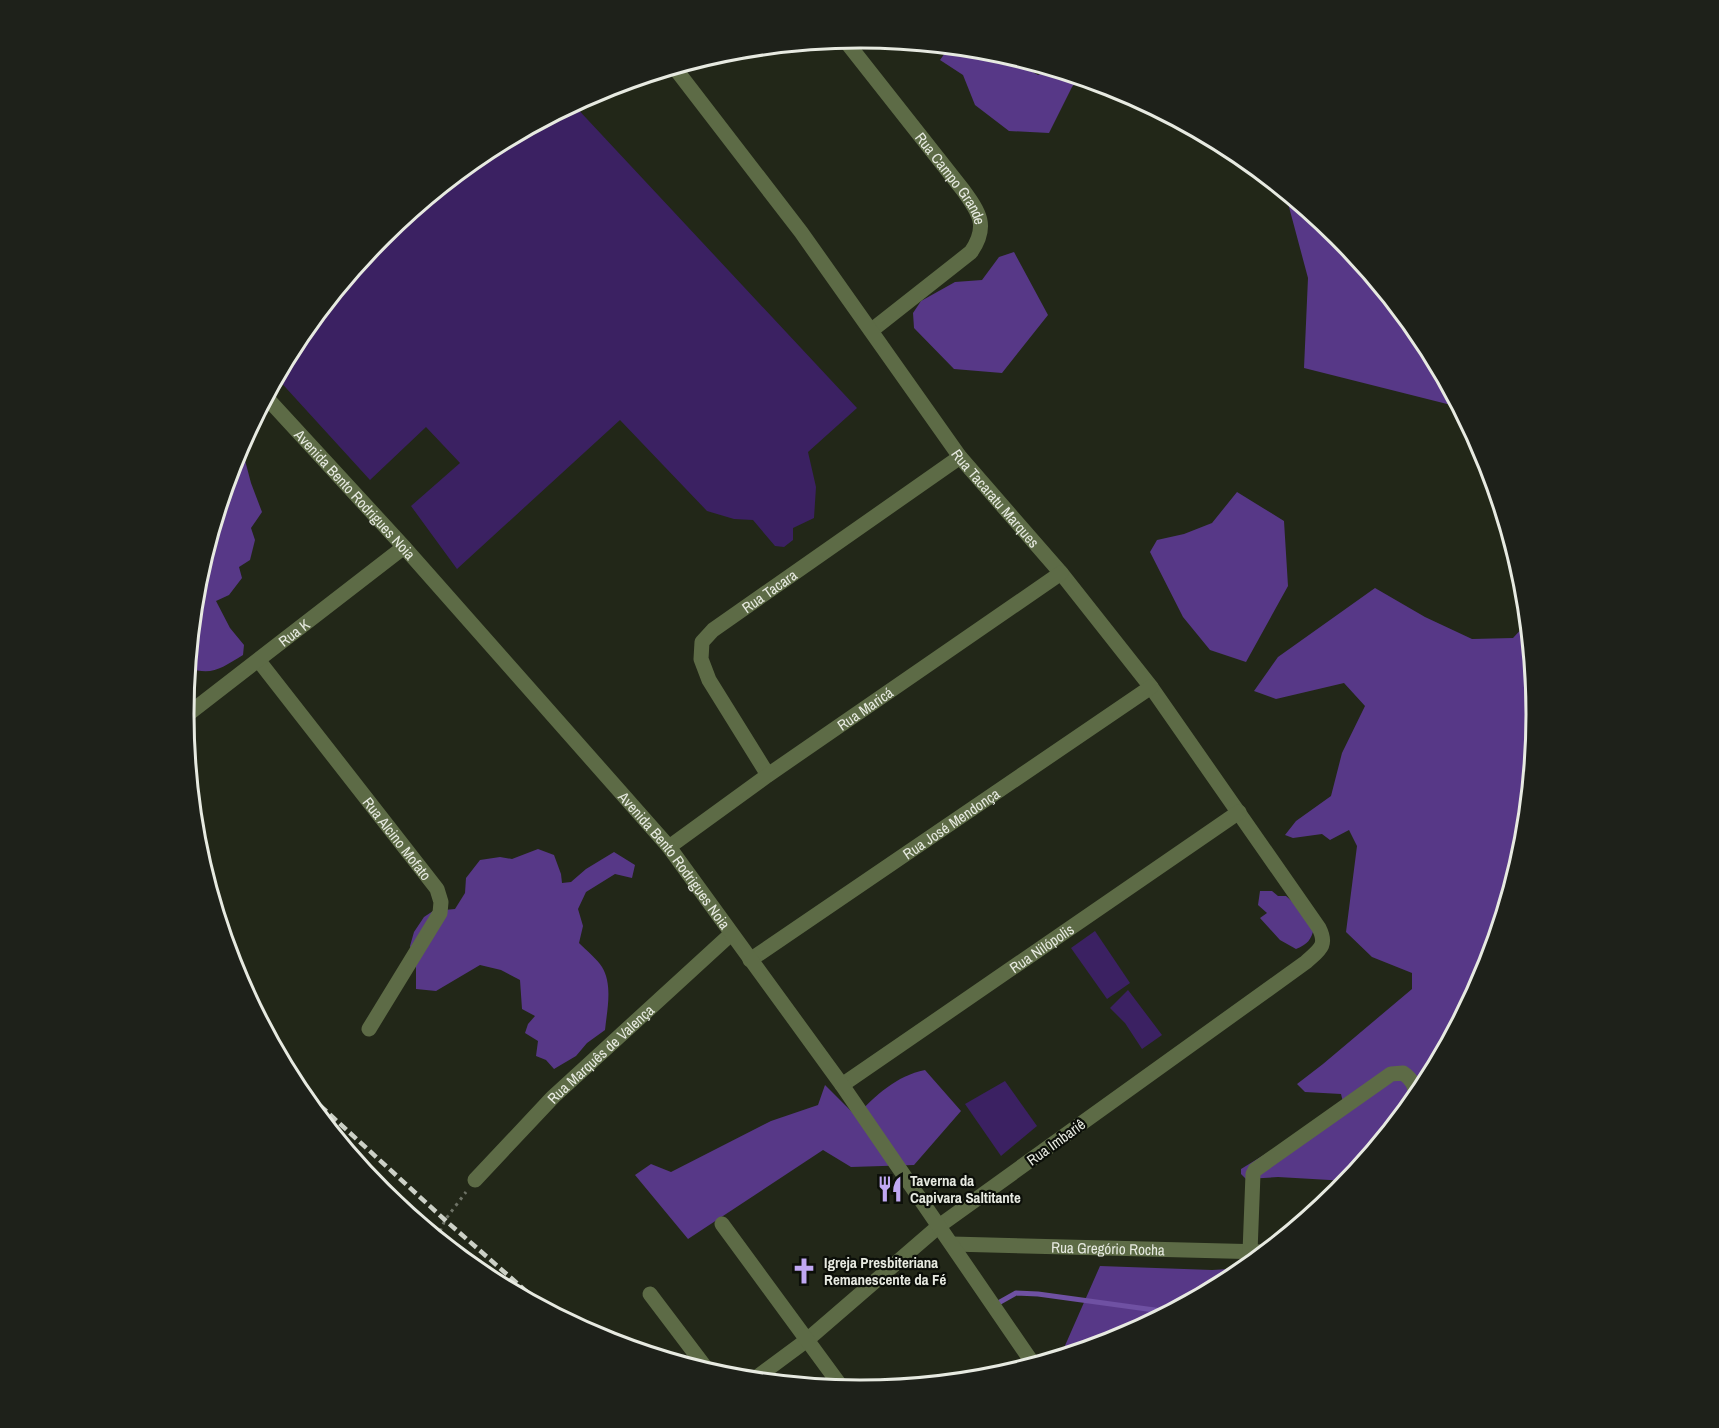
<svg xmlns="http://www.w3.org/2000/svg" width="1719" height="1428" viewBox="0 0 1719 1428" font-family="'Archivo Narrow',sans-serif">
<style>
.green{fill:#3b2162}
.forest{fill:#573887}
.lines{fill:none;stroke-linecap:round;stroke-linejoin:round}
.stream{stroke:#6f51a3;stroke-width:5}
.path{stroke:#6d7265;stroke-width:3;stroke-dasharray:3 4.5;stroke-linecap:butt}
.minor{stroke:#5d6b46;stroke-width:15}
.tertiary{stroke:#5d6b46;stroke-width:15}
.rail{stroke:#ccd0c6;stroke-width:4.5;stroke-dasharray:9 4.5;stroke-linecap:butt}
.labels{text-anchor:middle;dominant-baseline:central;stroke-width:4.5;stroke-linejoin:round;paint-order:stroke}
.street-label{font-size:15px;fill:#e7eae1;stroke:#0c0f09}
.poi-label{font-size:15px;font-weight:bold;fill:#e7eae1;stroke:#0c0f09;text-anchor:start}
.rim{fill:none;stroke:#e7eae1;stroke-width:3}
</style>
<rect width="100%" height="100%" fill="#222718"/>
<g class="green">
<path d="M573,104L857,408L808,452L816,487L814,518L793,528V540L784,547L775,546L753,520L734,519L707,511L620,420L457,569L411,506L460,463L426,427L370,480L276,377L297,338L381,235L484,151Z"/>
<path d="M1095,931L1130,983L1107,999L1071,948Z"/>
<path d="M1128,990L1162,1035L1142,1049L1125,1023L1110,1008Z"/>
<path d="M1005,1081L1037,1126L1001,1156L965,1104Z"/>
</g>
<g class="forest">
<path d="M950,46L997,52L1038,75L1051,69L1080,77L1072,87L1049,133L1009,131L975,105L963,75L940,60Z"/>
<path d="M1285,192L1338,236L1422,338L1459,407L1304,368L1308,278Z"/>
<path d="M1014,252L1048,315L1002,373L954,369L914,328L913,313L921,301L955,282L982,280L999,257Z"/>
<path d="M238,449H242L251,483L262,512L251,528L255,540L250,560L239,567L242,578L229,595L216,601L230,628L244,645L243,655C221,668 213,676 188,668L196,582Z"/>
<path d="M1237,492L1284,521L1288,586L1246,662L1210,650L1183,617L1150,552L1157,540L1184,534L1212,523Z"/>
<path d="M1375,588L1425,617L1472,639L1513,638L1527,623L1536,714L1523,846L1484,973L1422,1090L1347,1181L1278,1177L1246,1179L1241,1174V1169L1344,1106L1341,1094L1305,1092L1297,1084L1323,1064L1412,989V973L1372,957L1346,932L1357,846L1349,830L1330,840L1322,834L1293,838L1285,835L1296,821L1331,796L1342,753L1365,706L1344,683L1276,699L1254,691L1278,657Z"/>
<path d="M538,849L554,855L561,874L562,883L571,882L586,869L614,852L635,865L632,878L615,874L586,892L578,909L583,926L579,943C586,950 598,960 602,967C613,985 607,1010 605,1030L587,1043L576,1056L554,1069L546,1060L536,1056L538,1041L525,1033L528,1024L535,1016L522,1009L520,980L501,970L480,965L436,991L416,989V966L410,946L414,932L424,917L433,911L455,909L465,893L466,878L480,860L500,857L512,859Z"/>
<path d="M1260,891H1272L1278,896H1286L1295,904L1314,928C1311,940 1308,944 1296,949L1280,940L1260,918L1267,913L1258,905Z"/>
<path d="M925,1070L961,1111L914,1165L851,1167L823,1150L688,1239L635,1175L651,1164L671,1172L771,1121L818,1105L825,1085L856,1116C876,1095 896,1076 925,1070Z"/>
<path d="M1100,1266L1212,1270L1245,1268L1235,1277L1118,1339L1060,1357Z"/>
</g>
<g class="lines">
<path class="stream" d="M1000,1302L1016,1293L1038,1294L1169,1312"/>
<path class="path" d="M437,1238L445,1220L466,1192"/>
<g class="minor">
<path id="s1" d="M844,39L963,190C979,212 989,226 971,252L872,330"/>
<path id="s2" d="M674,67L801,232L960,457L1061,573L1151,687L1319,928C1328,946 1319,950 1306,962L939,1226L807,1340L753,1380"/>
<path id="s3" d="M259,661L437,889L441,902L440,913L369,1029"/>
<path id="s4" d="M183,718L404,547"/>
<path id="s5" d="M768,775L709,680L701,659L702,642L713,630L960,457"/>
<path id="s6" d="M669,847L768,775L1061,573"/>
<path id="s7" d="M750,960L1151,687"/>
<path id="s8" d="M842,1085L1239,812"/>
<path id="s9" d="M475,1180L553,1097L731,934"/>
<path d="M722,1224L843,1389"/>
<path id="s10" d="M952,1244L1265,1252"/>
<path d="M1250,1252L1253,1174L1255,1170L1391,1074L1403,1073C1413,1080 1415,1086 1416,1097"/>
<path d="M650,1294L709,1372"/>
</g>
<path class="tertiary" id="s11" d="M266,397L404,547L669,847L842,1085L1034,1365"/>
<path class="rail" d="M290,1078L445,1220L551,1313"/>
</g>
<defs>
<g id="restaurant-bare" transform="scale(2.07)"><path d="M-5-6h1v4h1v-4h1v4h1v-4h1v5L-1.5 .5V6h-2V.5L-5-1ZM5-6V6H3V1.5H1.5Q1.5-4 5-6Z" fill="#c0a8f3" stroke="#0c0f09" stroke-width="2.5" paint-order="stroke"/></g>
<g id="church-bare" transform="scale(2.07)"><path d="M-1.2-6h2.4v3.5h3.3v2.4h-3.3V6h-2.4V-.1h-3.3v-2.4h3.3Z" fill="#c0a8f3" stroke="#0c0f09" stroke-width="2.5" paint-order="stroke"/></g>
</defs>
<g fill-rule="evenodd">
<use href="#restaurant-bare" x="890" y="1189"/>
<use href="#church-bare" x="804" y="1271"/>
</g>
<g class="labels">
<g class="street-label">
<text stroke="none"><textPath href="#s1" startOffset="176">Rua Campo Grande</textPath></text>
<text stroke="none"><textPath href="#s11" startOffset="132">Avenida Bento Rodrigues Noia</textPath></text>
<text stroke="none"><textPath href="#s2" startOffset="538">Rua Tacaratu Marques</textPath></text>
<text stroke="none"><textPath href="#s5" startOffset="236">Rua Tacara</textPath></text>
<text stroke="none"><textPath href="#s4" startOffset="140">Rua K</textPath></text>
<text stroke="none"><textPath href="#s6" startOffset="240">Rua Maricá</textPath></text>
<text stroke="none"><textPath href="#s7" startOffset="243">Rua José Mendonça</textPath></text>
<text stroke="none"><textPath href="#s3" startOffset="225">Rua Alcino Mofato</textPath></text>
<text stroke="none"><textPath href="#s11" startOffset="618">Avenida Bento Rodrigues Noia</textPath></text>
<text stroke="none"><textPath href="#s8" startOffset="242">Rua Nilópolis</textPath></text>
<text stroke="none"><textPath href="#s9" startOffset="178">Rua Marquês de Valença</textPath></text>
<text transform="translate(1056 1142) rotate(-36)">Rua Imbariê</text>
<text stroke="none"><textPath href="#s10" startOffset="156">Rua Gregório Rocha</textPath></text>
</g>
<g class="poi-label">
<text x="910" y="1180">Taverna da<tspan x="910" dy="17">Capivara Saltitante</tspan></text>
<text x="824" y="1262">Igreja Presbiteriana<tspan x="824" dy="17">Remanescente da Fé</tspan></text>
</g>
</g>
<path d="M0 0H1719V1428H0ZM194 714a666 666 0 1 1 1332 0a666 666 0 1 1-1332 0Z" fill="#1e211a" fill-rule="evenodd"/>
<path class="rim" d="M194 714a666 666 0 1 1 1332 0a666 666 0 1 1-1332 0Z"/>
</svg>
